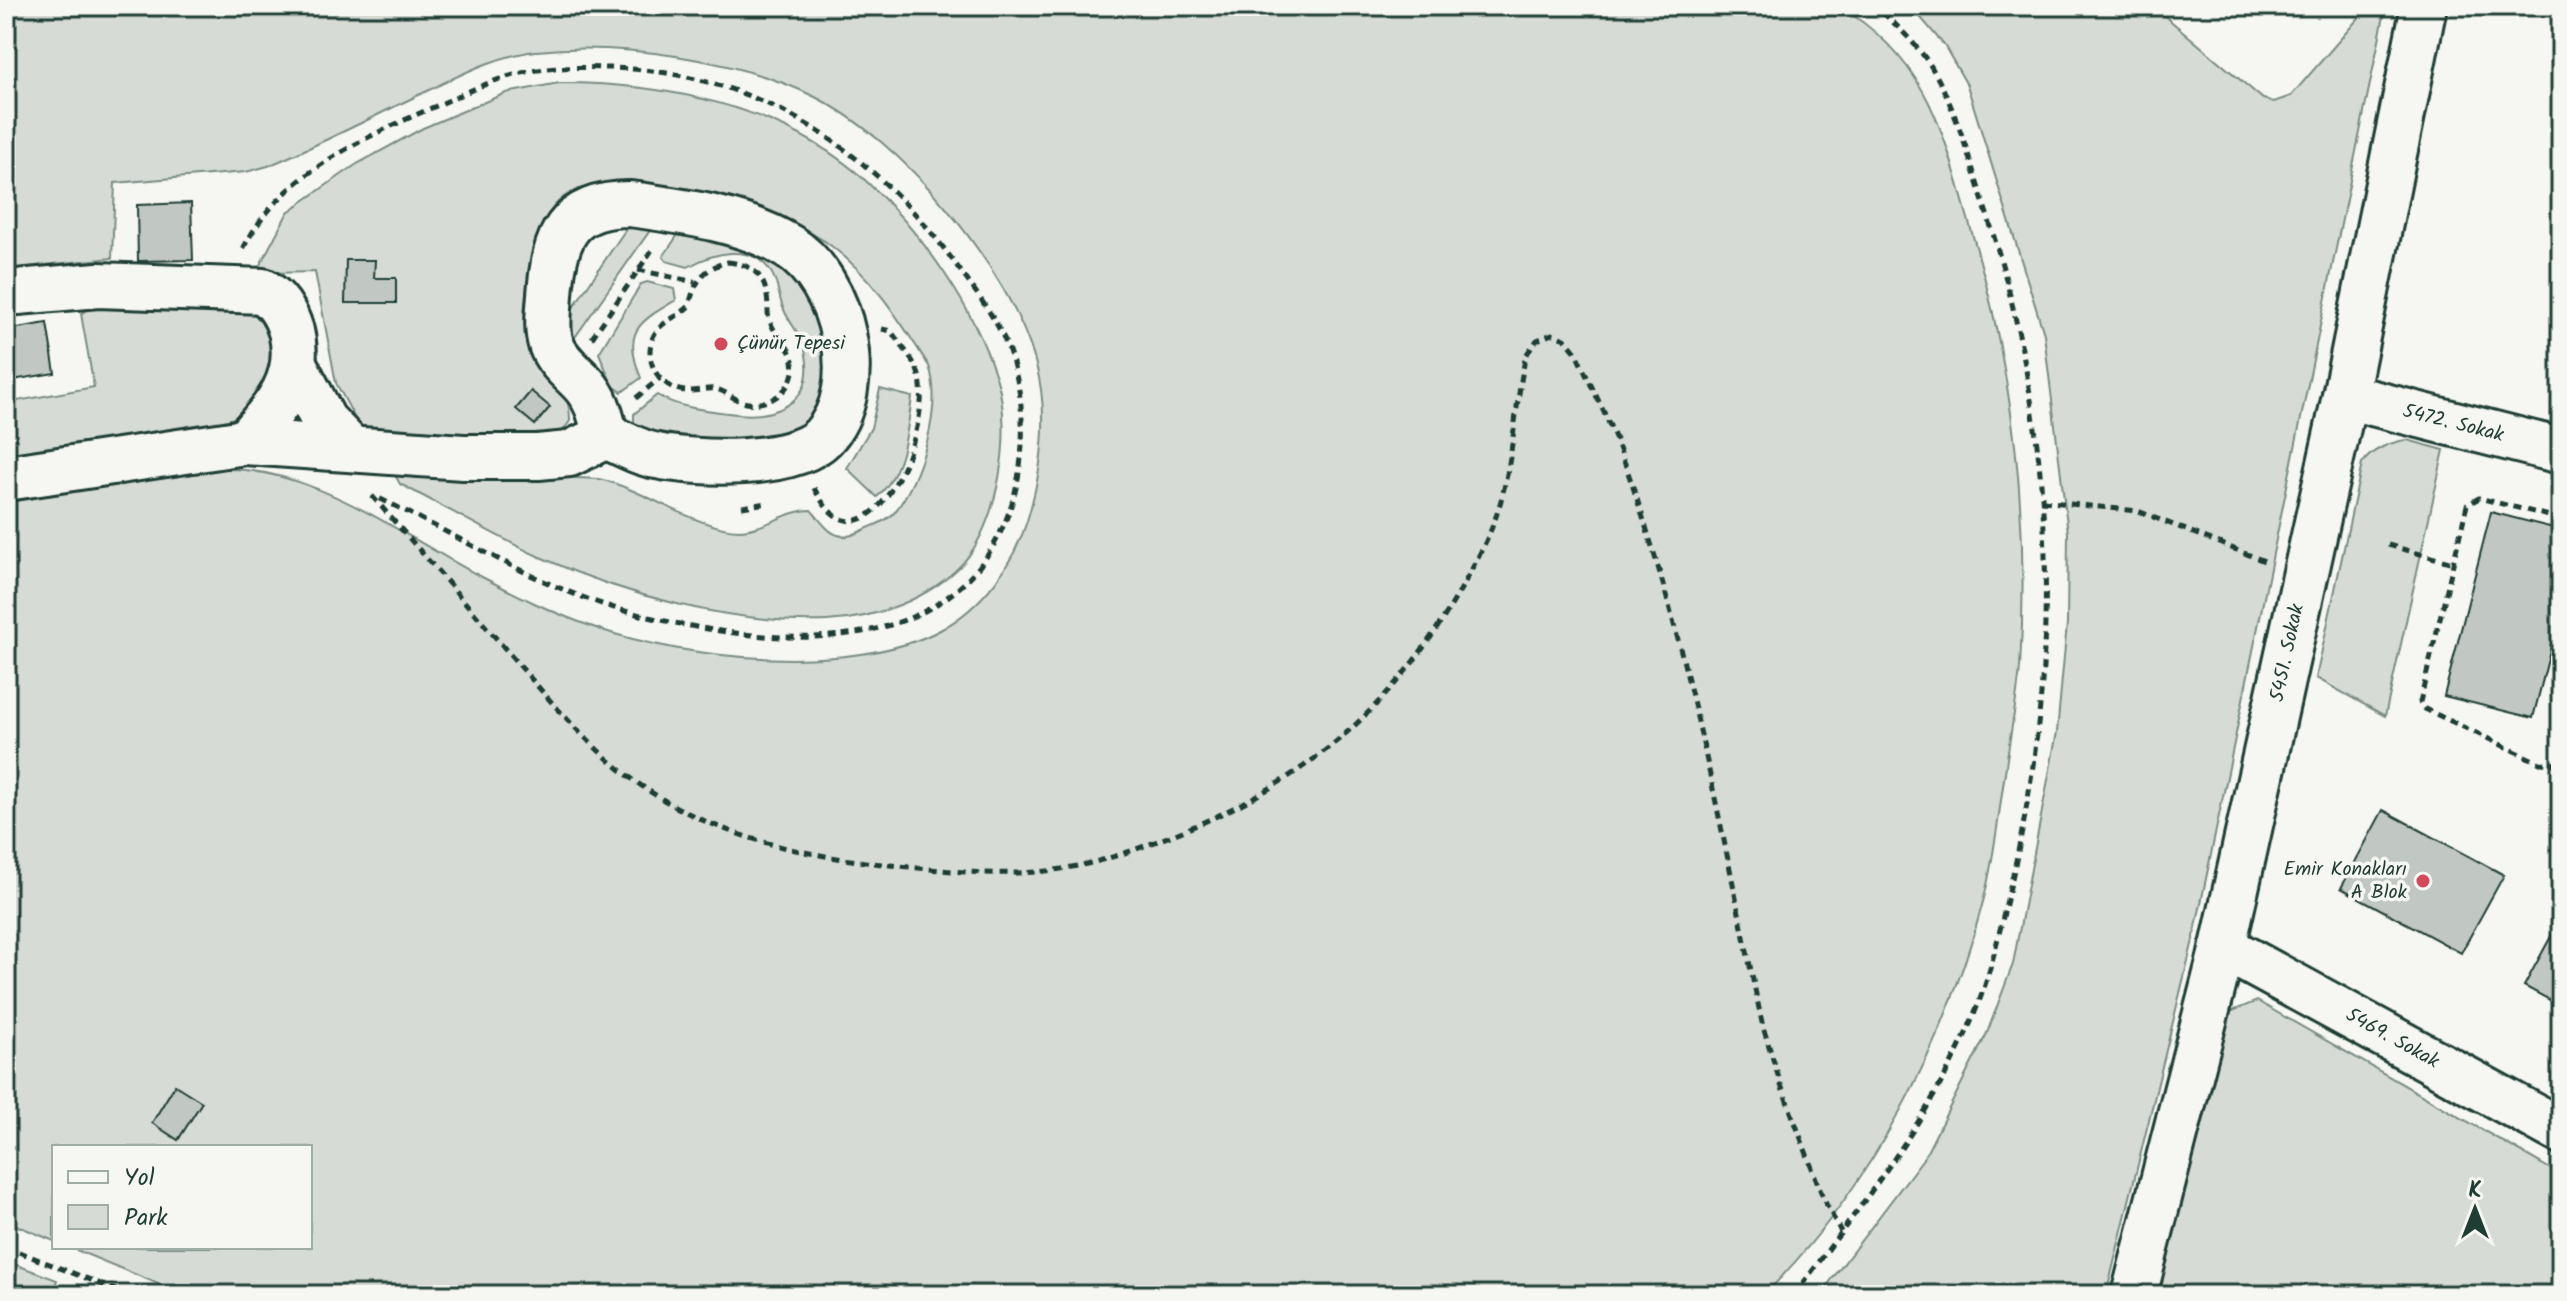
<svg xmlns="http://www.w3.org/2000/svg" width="2567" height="1301" viewBox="0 0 2567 1301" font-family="Kalam,sans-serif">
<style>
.green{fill:#d6dbd6;stroke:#7a8c85;stroke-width:2}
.building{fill:#c1c8c3;stroke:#1f3d34;stroke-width:2}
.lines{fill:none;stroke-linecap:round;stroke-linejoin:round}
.minor-casing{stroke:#1f3d34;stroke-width:50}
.path{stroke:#1f3d34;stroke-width:5;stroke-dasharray:8 6;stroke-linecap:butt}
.minor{stroke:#f6f6f2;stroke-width:44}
.poi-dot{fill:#d1495b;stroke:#f6f6f2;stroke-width:3}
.labels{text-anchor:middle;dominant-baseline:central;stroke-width:7;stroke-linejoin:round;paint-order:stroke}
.poi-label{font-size:20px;fill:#1f3d34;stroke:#f6f6f2;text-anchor:start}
.street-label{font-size:20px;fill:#1f3d34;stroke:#f6f6f2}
</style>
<rect width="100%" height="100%" fill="#f6f6f2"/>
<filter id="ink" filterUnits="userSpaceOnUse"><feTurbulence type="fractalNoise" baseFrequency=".0125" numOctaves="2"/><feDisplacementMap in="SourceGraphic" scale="16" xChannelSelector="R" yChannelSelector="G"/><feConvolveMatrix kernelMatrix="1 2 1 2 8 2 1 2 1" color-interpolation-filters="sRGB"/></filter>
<g filter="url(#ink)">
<g class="green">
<path d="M6,6H1839C1933,63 1944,138 1973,236C2014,375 2029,523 2020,668C2017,701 2010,734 2006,766C1999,810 1995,855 1984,898C1946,1044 1871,1188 1764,1295H185L69,1247H310V1147H54V1241L6,1221V500L207,470C303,460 395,531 476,574C515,594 554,614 596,628C687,660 855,677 942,629C983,606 1013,565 1027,521C1042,471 1050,413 1035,361C1009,268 901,138 813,96C738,59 619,42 536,51C495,56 460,75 423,93C372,117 321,144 268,166L246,172L115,183L112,258L6,269Z"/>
<path d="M1911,6H2153L2263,99L2274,102L2291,96L2369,6H2386L2195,932L2106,1295H1820L1925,1156L1987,1033L2013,964L2057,732L2067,624L2068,533L2044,334L1967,85L1944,45Z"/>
<path d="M559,83C665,83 784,106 866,181C922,233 974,306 997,380C1013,431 999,522 963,563C930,599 874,619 827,621C731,624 627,596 540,557C493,535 447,508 400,484L395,475L398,470L599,479C643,489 698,529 739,530C764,530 787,510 811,510C819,518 827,532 838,535C849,539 858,532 868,528C877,524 887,521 894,513C921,480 943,407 929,366C900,321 874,278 830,245C792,216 678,189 629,183C611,181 580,186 565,196C549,207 539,230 535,248C527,277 517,328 533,355C550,381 570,385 570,421L560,435L545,439L380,435L359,426L336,383L315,272L268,273L259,267L288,212L357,164L423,128L506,93Z"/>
<path d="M634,217L658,219L571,343L562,324Z"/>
<path d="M681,230L763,246L824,312L831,385L807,428L729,446L634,430V414L657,395C679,408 704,410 728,413C772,420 818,405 805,350C802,336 791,325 785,312C778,299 779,283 771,272C752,242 712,253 688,267L666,261L663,257Z"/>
<path d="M647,282L674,289L676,300C639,322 622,330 641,378L622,392L612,385L599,353L641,284Z"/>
<path d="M90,307H233C239,309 247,310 252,313C289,334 270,400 237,416C228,421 216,423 206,426L6,456V403L94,387L81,314Z"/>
<path d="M880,389L912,397C907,431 904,473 877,497L847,468L871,428Z"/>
<path d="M2407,440L2444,450L2385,716L2316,678L2362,464C2371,450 2390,442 2407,440Z"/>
<path d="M2257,1001L2561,1175V1295H2156L2230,1012Z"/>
<path d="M6,1261L57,1280L52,1295H6Z"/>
</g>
<g class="building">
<path d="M191,203L193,260L138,261L137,205Z"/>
<path d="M346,260H375L374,278H396V303H345Z"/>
<path d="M47,323L55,373L6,381V330Z"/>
<path d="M531,391L550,407L535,425L516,409Z"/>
<path d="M2491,512L2561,530V608L2533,718L2444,696Z"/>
<path d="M2383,810L2504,875L2461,953L2341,888Z"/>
<path d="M2561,918V1006L2524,986Z"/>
<path d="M175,1085L202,1102L178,1140L152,1123Z"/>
</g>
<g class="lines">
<g class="minor-casing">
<g id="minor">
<path d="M630,204C681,211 744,219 789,247C843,280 869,388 823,437C793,468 696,464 657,456C639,453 622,443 606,436C601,418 598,401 585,386C573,372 557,362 551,344C546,328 549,311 550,295C554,238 566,204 630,204Z"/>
<path d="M6,293L98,285L263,291C278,300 286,314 291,331C303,379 275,409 245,442"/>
<path d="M294,364L324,421L351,449"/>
<path d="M2345,396L2561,451"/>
<path d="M6,478L245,442L463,457H538L569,454L606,436"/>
<path d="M2223,947L2561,1131"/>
<path d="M2134,1295L2223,947L2345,396L2424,6"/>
</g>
</g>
<g class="path">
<path d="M243,249C283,170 369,136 445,102C467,92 490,81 514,75C542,67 575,67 605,68C752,69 873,148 957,266C974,290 994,315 1006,343C1025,390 1027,448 1014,496C965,672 764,648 625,611C537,587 459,535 376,497"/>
<path d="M728,262C759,265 768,282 768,311C768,337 801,346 792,376C786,396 763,408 743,402C733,399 726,391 715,389C705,388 695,392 685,391C659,388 643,361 653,337C661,320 678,318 689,306C695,281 703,268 728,262Z"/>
<path d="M638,270L695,282"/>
<path d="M592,338L652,250"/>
<path d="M636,398L660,378"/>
<path d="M814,488C865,588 932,432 920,379C916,361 901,346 891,331L882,329"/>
<path d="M372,496C418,548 463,600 508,652C554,705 601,763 662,799C733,841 809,856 890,865C949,871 1013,879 1072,867C1111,860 1148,845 1185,830C1331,770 1418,682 1486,541C1514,483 1512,416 1526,355L1537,340L1552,334L1565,339L1575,351C1590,384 1607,416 1620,450C1688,637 1721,833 1763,1027L1781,1085L1824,1200L1841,1232"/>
<path d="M2042,501L2138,511L2267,562"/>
<path d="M742,507L767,503"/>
<path d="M2561,519L2479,498L2467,505L2420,702L2425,709L2540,763L2561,764"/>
<path d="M2388,545L2453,563"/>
<path d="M6,1247L129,1295"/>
<path d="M1793,1295C1810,1276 1824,1254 1840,1234C1897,1157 1952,1080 1984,988C1995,955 2002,920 2010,887C2064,660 2057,426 1984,205C1969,159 1957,110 1932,68C1918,45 1896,25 1876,6"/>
</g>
<use href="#minor" class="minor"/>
</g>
</g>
<g class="poi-dot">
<circle cx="721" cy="344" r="8"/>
<circle cx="2423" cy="881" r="8"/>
</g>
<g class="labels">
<g class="poi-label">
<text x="737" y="344">Çünür Tepesi</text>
<text x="2407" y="870" text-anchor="end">Emir Konakları<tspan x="2407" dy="23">A Blok</tspan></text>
</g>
<g class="street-label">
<text transform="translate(2453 424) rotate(14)">5472. Sokak</text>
<text transform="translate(2288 653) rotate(-78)">5451. Sokak</text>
<text transform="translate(2392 1039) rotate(29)">5469. Sokak</text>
</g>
</g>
<rect width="2567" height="1301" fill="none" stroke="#f6f6f2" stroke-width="32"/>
<rect x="16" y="16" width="2535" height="1269" fill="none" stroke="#1f3d34" stroke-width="3" filter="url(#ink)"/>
<rect x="52" y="1145" width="260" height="104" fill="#f6f6f2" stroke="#a0aca6" stroke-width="2"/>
<rect x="68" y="1171" width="40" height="12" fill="#f6f6f2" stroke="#a0aca6" stroke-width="2"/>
<text x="124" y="1185" font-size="24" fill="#1f3d34">Yol</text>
<rect x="68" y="1205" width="40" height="24" fill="#d6dbd6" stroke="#a0aca6" stroke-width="2"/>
<text x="124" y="1225" font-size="24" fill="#1f3d34">Park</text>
<g transform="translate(2475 1209)" stroke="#f6f6f2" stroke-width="6" paint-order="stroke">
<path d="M0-6L14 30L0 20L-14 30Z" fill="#1f3d34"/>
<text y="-12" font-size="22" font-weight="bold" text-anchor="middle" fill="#1f3d34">K</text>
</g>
</svg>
